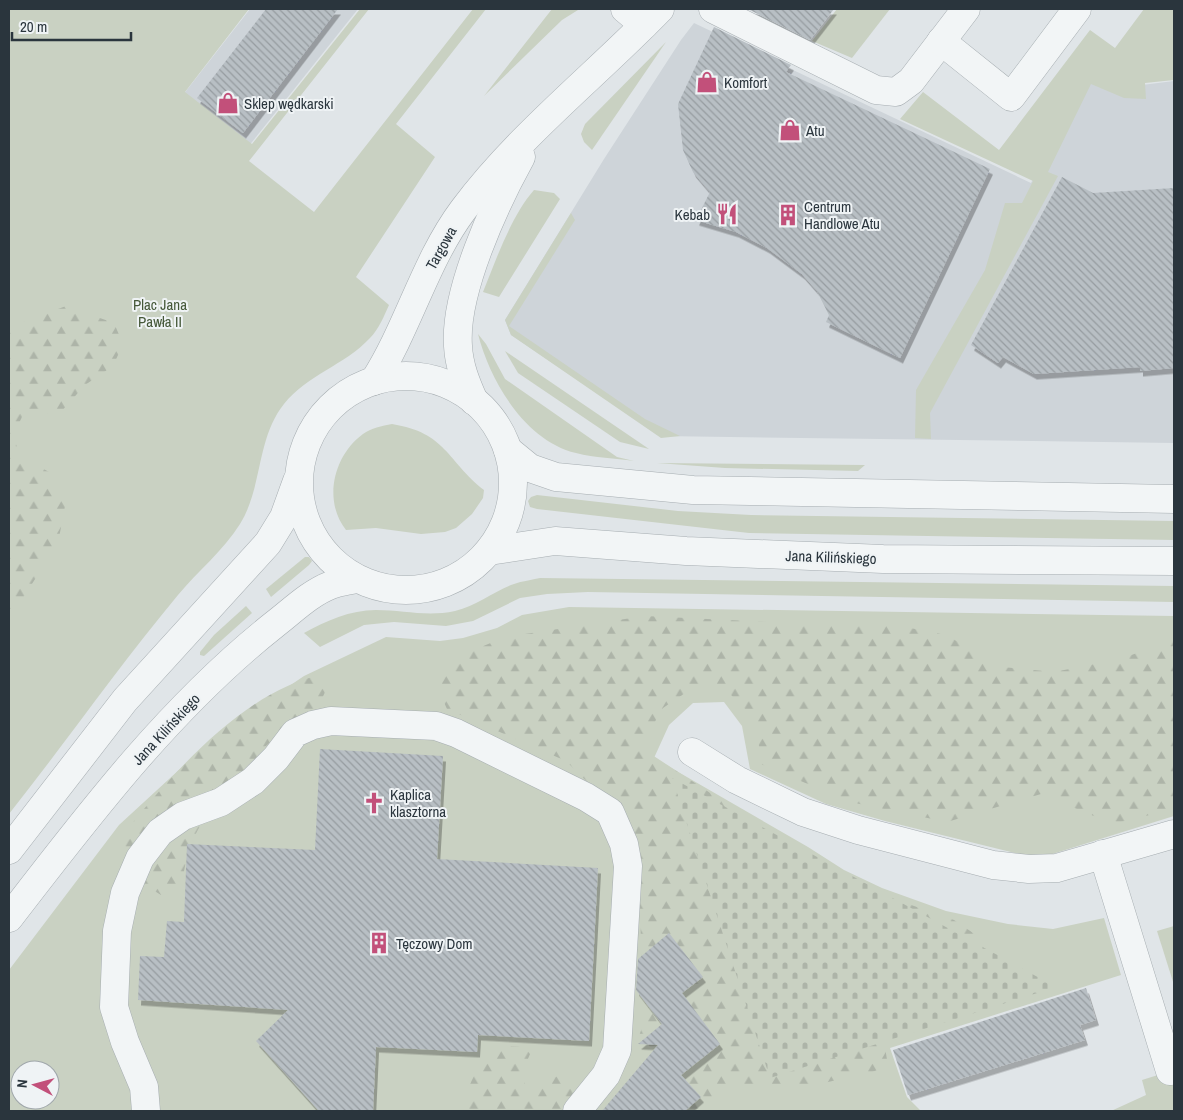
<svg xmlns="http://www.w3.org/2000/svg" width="1183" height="1120" viewBox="0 0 1183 1120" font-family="'Archivo Narrow',sans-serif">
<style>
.built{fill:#ced4d9}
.green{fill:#c9d1c2;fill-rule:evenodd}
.forest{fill:url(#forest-firs)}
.cemetery{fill:url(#cemetery-stones)}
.building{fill:url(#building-back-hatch);filter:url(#shadow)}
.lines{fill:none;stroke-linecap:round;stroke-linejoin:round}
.minor-casing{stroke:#a6adb1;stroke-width:29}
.minor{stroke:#f2f5f6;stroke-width:28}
.labels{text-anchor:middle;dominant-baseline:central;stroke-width:4;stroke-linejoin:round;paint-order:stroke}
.poi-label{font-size:15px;fill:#2a353d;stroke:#eff3f5;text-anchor:start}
.street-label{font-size:15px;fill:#2a353d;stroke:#eff3f5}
.park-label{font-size:15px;fill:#455839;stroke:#eff3f5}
</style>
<defs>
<pattern id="forest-firs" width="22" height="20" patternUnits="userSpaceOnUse" patternTransform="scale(1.25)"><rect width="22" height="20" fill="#c9d1c2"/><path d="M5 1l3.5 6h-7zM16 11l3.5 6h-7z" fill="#adb4a8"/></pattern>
<pattern id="cemetery-stones" width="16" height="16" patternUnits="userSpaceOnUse" patternTransform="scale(1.25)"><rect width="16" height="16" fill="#c9d1c2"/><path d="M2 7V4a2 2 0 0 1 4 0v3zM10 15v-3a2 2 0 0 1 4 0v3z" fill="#adb4a8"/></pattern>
<pattern id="building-back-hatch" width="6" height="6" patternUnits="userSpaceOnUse" patternTransform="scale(1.25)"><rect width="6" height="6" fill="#b8bfc4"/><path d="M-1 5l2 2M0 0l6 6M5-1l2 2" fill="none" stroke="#969ca0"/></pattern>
<filter id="shadow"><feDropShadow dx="3" dy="5.5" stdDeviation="0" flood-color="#0004"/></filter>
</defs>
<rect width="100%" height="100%" fill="#e0e5e8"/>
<g class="built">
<path d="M250,9H358L229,171L165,118Z"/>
<path d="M694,23L1031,183L1088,73L1142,85L1174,81V443L661,436L511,335L505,320L604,159L681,40Z"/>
</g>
<g class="green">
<path d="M9,9H249L185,92L252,144L360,9H369L249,161L314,212L473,9H486L396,124L435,157L356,277L389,305C384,316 379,329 370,338C345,365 307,375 284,404C256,439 263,487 240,524C224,550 197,572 178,595C119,666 66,742 9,814Z"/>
<path d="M552,9L578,10L562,20L484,96Z"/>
<path d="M837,9H890L852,58L812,41Z"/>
<path d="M1144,9H1174V80L1145,83L1146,99L1124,98L1091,84L1048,172L1058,176L930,413L931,439L915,438L916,390L985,270L1005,203H1022L1033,181L900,119L923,92L999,150L1090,30L1115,48Z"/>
<path d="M666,42L592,150L584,142L581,134L585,124Z"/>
<path d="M534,190L554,193L560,199L499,297L483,292C496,260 511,216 534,190Z"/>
<path d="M571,213L575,220L509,326L645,419L680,436L661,438L511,335L505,320Z"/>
<path d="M478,334L486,344L505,379L617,457L634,461C615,458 595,458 576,453C525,441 490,381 478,334Z"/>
<path d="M505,351L649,449L620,442L518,373Z"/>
<path d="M392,424C447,433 446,460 484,490L483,498L472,514L456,528L445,532L421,534L376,528L346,530C323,501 333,456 363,434C371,428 382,426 392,424Z"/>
<path d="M657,463L865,465L858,471L725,468Z"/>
<path d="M537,495L678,511L751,515L1174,521V540L749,533L537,509L530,507L528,501L531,497Z"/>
<path d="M305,557H309L312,561L309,565L271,597L266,589Z"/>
<path d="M540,578L1174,586V602L588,592L547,594L520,598L473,621L446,626L394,622L364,625L320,647L304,633C326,621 350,610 376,610C403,610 427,617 455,611C477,606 494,591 514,584C522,581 532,580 540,578Z"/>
<path d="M246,606L252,613L204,656L200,655V652L214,635Z"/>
<path d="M569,607L1174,616V816L1046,856L1023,855L885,821L826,804L750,769L742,726L724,702L693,703L669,725L654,758L808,847L844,870L882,888L946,911L1008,924L1053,929L1104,918L1121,975L890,1048L907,1097L921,1111H9V970L119,825L218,734L304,676L386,637L440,641L463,638L497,628L522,615ZM20,1070H50V1100H20Z"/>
<path d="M1174,926V985L1157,931Z"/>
<path d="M1174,1070V1111H1111L1146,1095L1142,1080Z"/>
</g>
<g class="forest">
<path d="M66,306L114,323L123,344L113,366L85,385L60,413L23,415L13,435L20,456L49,472L66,501L58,543L9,620V331L18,324Z"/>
<path d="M645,616L768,622H879L946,635L1002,667L1054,672L1120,659L1174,640V809L1113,824L1041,794L947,822L850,802L761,764L756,720L728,692L697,685L663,708L640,747L805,855L854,885L954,920L979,937L970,969L884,1041L888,1066L872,1072L806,1087L719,1084L711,1111H662L651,1091L655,1052L639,1036L649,1009L642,972L640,911L625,819L566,761L447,709L434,680L445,662L505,637Z"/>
<path d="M322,675L328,684C318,718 290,723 267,745C256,755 249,770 239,781C230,791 220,799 212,809C191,834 184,862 181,894L161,895L127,874L121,837C169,777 245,689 322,675Z"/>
<path d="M495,1045L525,1047L530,1054L522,1073L526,1088L552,1077L571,1075L579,1084L572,1102L564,1111H460C468,1090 477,1061 495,1045Z"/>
</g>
<path class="cemetery" d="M672,778L1056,987L770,1078Z"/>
<g class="building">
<path d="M266,9H338L243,133L197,98Z"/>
<path d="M748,9H834L810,40Z"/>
<path d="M714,27L791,65L786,72L990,169L900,358L826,322L829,315L817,291L802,274L767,248L736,232L696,220L710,192L693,172L683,150L678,104Z"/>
<path d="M1062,177L1093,193L1174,188V368L1140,371V367L1034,374L1003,357L998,363L971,345Z"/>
<path d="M320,749L443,756L437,859L598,868L589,1041L478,1035L477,1052L376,1047L373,1111H319L256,1041L288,1010L138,1000L140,956L164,957L167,921L184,922L187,844L315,850Z"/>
<path d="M669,933L703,977L682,993L720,1044L681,1075L701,1097L685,1111H602L658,1045L638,1044L662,1024L636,990L638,959Z"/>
<path d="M1086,988L1096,1020L1080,1025L1085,1040L908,1095L893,1050Z"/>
</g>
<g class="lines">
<g class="minor-casing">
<g id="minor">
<path d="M625,9L644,25"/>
<path d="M713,9L876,90L896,92L911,81L966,9"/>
<path d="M941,41L1011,97L1077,9"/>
<circle cx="406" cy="483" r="107"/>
<path d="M374,381C409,326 425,261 463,210C519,135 595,76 660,9"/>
<path d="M474,401C466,383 459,366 458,346C454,292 495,204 521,157"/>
<path d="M508,450L530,468L556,477L693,490L1174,499"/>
<path d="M489,551L555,541L686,551L883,559L1174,561"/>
<path d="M692,752L737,780L803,812L858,830L993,865L1029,869L1057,868L1174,834"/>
<path d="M9,850L125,700L268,543L284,517L297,481"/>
<path d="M1103,854L1170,1071"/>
<path d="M9,918C89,814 171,706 275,624C292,611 310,593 331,585C339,582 348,581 356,579"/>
<path d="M146,1111L144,1087L125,1042L114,1007L117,931L125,893L140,858L160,832L183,816L221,802L253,781L276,758L295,733L313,725L331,721L436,726L456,733L586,797L610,812L624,844L628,866L617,1050L606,1075L577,1111"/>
</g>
</g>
<use href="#minor" class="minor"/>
</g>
<defs>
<g id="shop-bare" transform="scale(1.725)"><path d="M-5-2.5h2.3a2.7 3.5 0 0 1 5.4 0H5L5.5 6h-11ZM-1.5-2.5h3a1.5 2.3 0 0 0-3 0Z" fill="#c2507a" stroke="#eff3f5" stroke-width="2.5" paint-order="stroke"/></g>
<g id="restaurant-bare" transform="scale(1.725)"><path d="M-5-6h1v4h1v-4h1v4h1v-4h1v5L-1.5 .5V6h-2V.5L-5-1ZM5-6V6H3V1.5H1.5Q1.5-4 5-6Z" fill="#c2507a" stroke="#eff3f5" stroke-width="2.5" paint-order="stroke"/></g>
<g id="building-bare" transform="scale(1.725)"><path d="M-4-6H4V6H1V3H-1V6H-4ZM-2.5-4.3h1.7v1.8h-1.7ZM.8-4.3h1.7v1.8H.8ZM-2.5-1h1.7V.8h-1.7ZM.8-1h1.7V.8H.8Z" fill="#c2507a" stroke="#eff3f5" stroke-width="2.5" paint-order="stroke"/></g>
<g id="church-bare" transform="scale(1.725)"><path d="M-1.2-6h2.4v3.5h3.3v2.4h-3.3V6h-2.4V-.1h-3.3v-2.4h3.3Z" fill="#c2507a" stroke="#eff3f5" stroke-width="2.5" paint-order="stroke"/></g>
</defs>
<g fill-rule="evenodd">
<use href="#shop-bare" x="707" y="82"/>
<use href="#shop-bare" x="228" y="103"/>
<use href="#shop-bare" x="790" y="130"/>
<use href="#restaurant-bare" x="727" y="214"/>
<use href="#building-bare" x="788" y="215"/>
<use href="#church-bare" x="374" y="803"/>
<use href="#building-bare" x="379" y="943"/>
</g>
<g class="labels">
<g class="poi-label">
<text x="724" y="82">Komfort</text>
<text x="244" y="103">Sklep wędkarski</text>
<text x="806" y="130">Atu</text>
<text x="804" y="206">Centrum<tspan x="804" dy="17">Handlowe Atu</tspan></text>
<text x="710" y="214" text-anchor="end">Kebab</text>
<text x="390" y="794">Kaplica<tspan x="390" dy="17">klasztorna</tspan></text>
<text x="396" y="943">Tęczowy Dom</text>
</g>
<g class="street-label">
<text transform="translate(441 248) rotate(-61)">Targowa</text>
<text transform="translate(831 557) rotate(2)">Jana Kilińskiego</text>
<text transform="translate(166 729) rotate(-47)">Jana Kilińskiego</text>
</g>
<g class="park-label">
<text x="160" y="304">Plac Jana<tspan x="160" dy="17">Pawła II</tspan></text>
</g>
</g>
<rect width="1183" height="1120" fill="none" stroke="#2a353d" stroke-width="20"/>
<g transform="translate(35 1085) rotate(276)"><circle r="24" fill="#eff3f5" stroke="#a0a7ab"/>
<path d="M0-4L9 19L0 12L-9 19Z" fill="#c2507a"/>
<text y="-8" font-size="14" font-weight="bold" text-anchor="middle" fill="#2a353d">N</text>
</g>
<path d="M12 32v8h119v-8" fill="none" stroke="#2a353d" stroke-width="2.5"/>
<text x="20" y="32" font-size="15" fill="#2a353d" stroke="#eff3f5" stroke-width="4" paint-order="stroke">20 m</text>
</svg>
